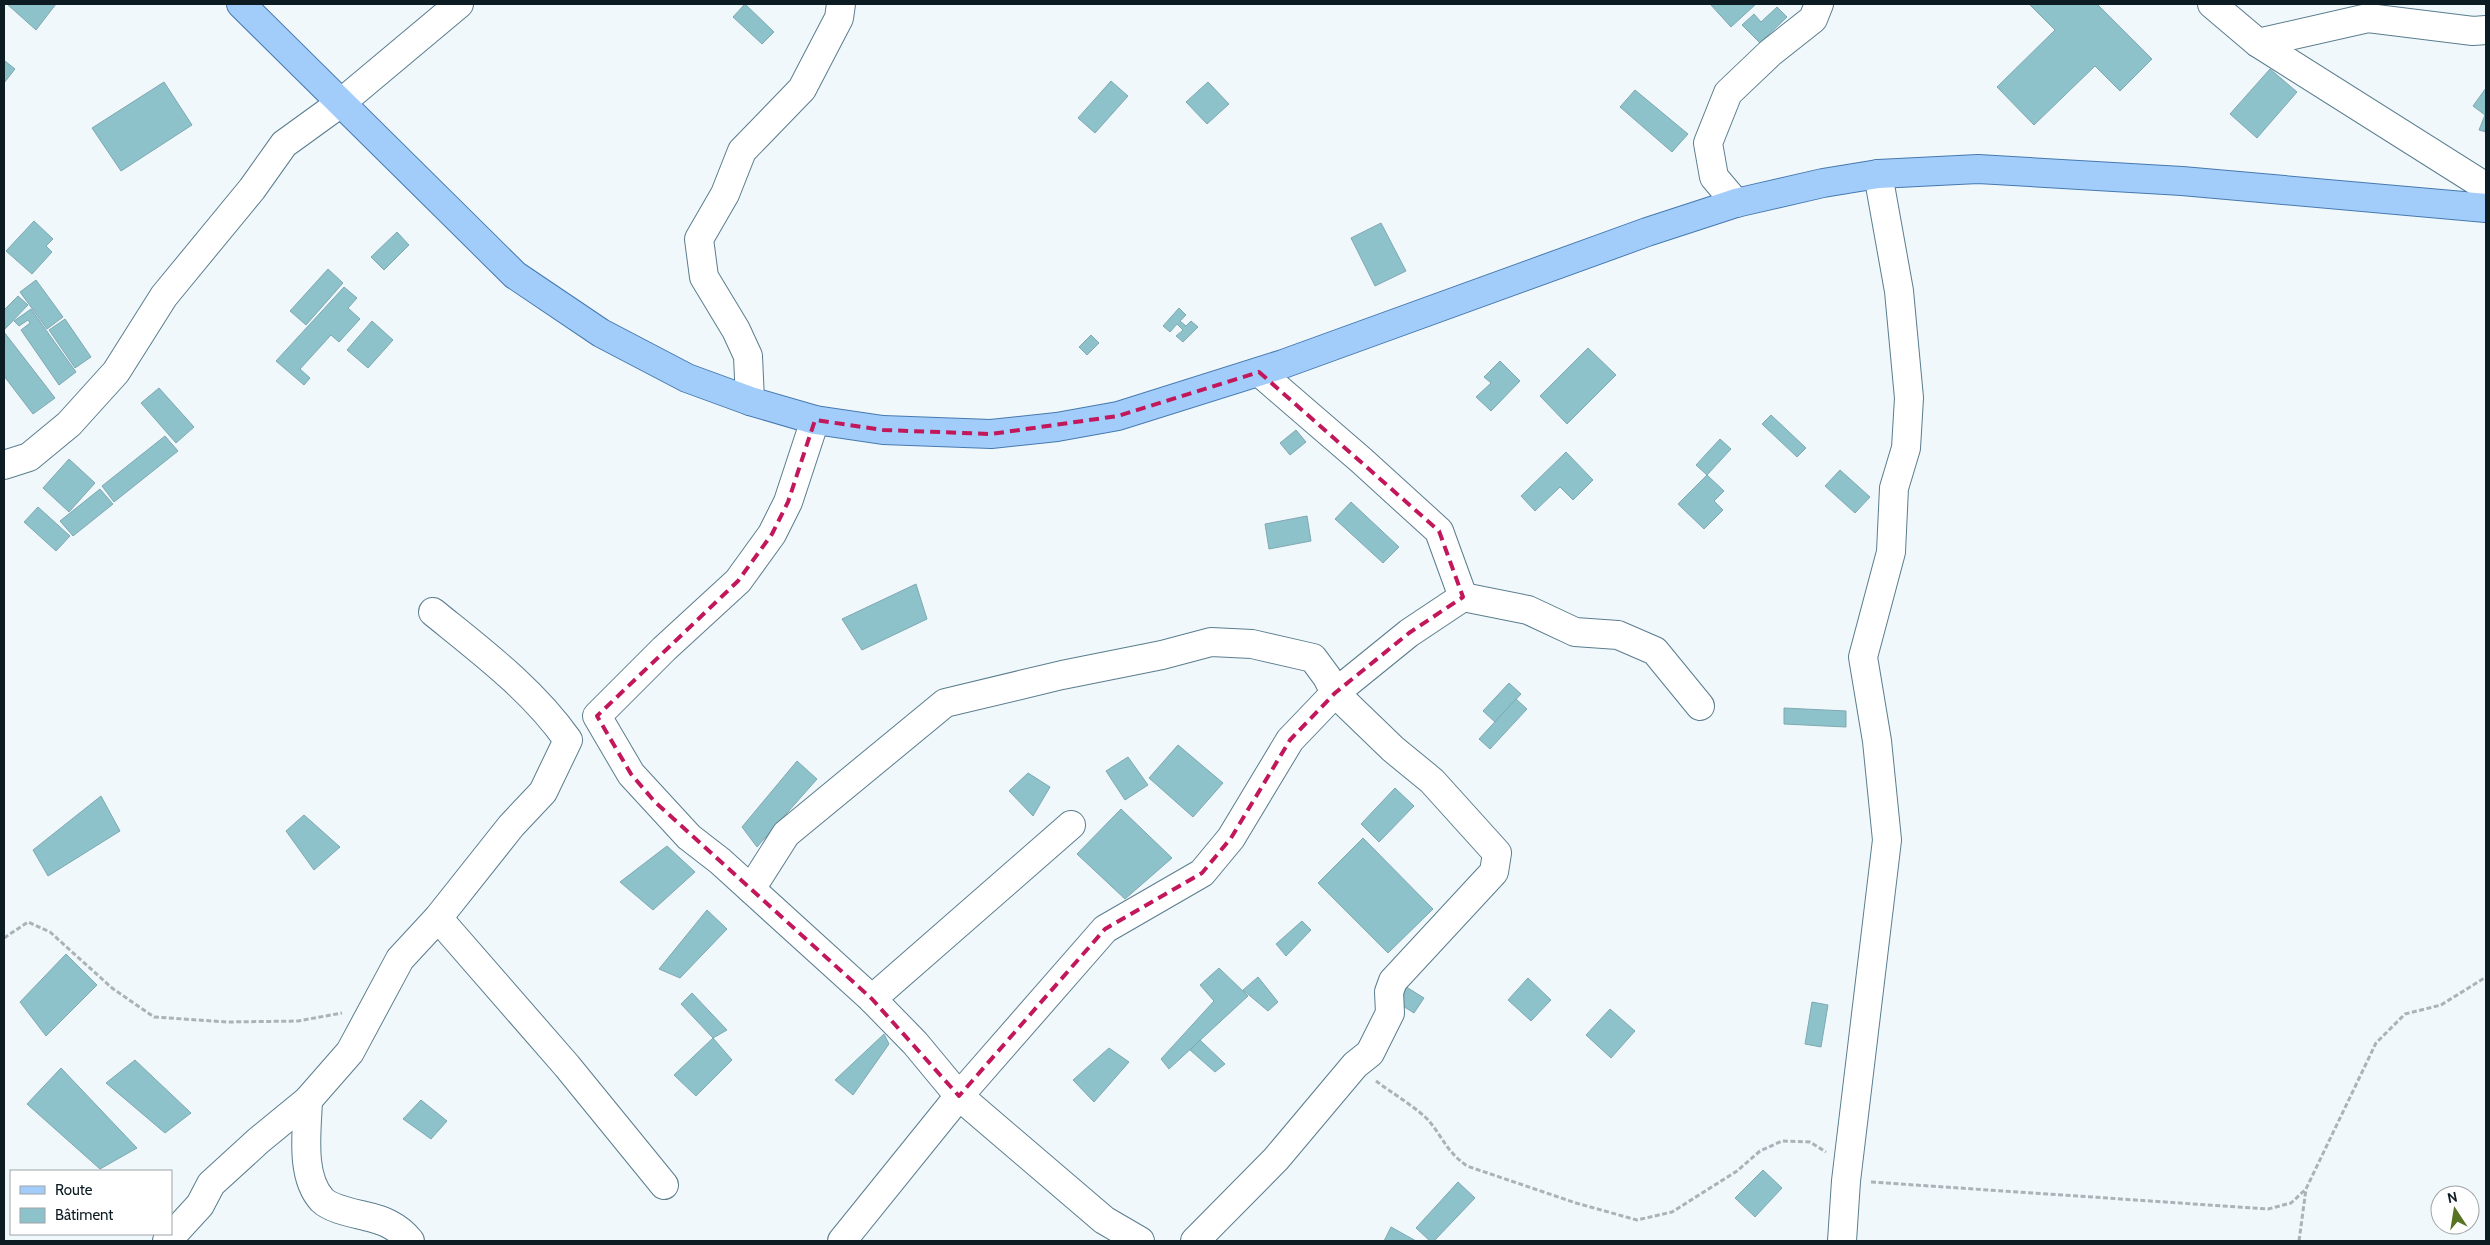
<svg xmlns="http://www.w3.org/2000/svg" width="2490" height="1245" viewBox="0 0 2490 1245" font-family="Cabin,sans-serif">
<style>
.building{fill:#8dc2cb;stroke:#7fa9b1}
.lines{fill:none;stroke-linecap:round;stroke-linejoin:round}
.minor-casing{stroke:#5a7d8e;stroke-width:30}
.major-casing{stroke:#4679ae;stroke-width:30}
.path{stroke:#a9b3b8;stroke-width:3;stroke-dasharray:5 2.5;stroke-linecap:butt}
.minor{stroke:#fff;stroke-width:28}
.major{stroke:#a2cdfb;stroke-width:28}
.marked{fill:none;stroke:#c2185b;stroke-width:4;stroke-dasharray:10 6;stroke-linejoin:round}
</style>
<rect width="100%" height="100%" fill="#f0f8fc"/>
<g class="building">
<path d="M7,4H56L36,30Z"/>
<path d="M745,4L774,32L762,44L733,17Z"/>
<path d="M1710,4H1756L1731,27Z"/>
<path d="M2029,4H2097L2152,59L2120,91L2095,66L2034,125L1997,87L2055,30Z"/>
<path d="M1777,7L1787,17L1760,43L1742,25L1754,14L1761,22Z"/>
<path d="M5,61L15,69L4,83V62Z"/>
<path d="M2270,69L2297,92L2257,138L2230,114Z"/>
<path d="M1111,81L1128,96L1095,133L1078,118Z"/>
<path d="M164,82L192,125L121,171L92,128Z"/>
<path d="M1208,82L1229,104L1207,124L1186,102Z"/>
<path d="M2486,88V132L2479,130L2485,115L2473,106Z"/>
<path d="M1635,90L1688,134L1672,152L1620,107Z"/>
<path d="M34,221L53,239L46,246L52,252L32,274L6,251Z"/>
<path d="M1381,223L1406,271L1375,286L1351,238Z"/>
<path d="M397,232L409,245L384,270L371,257Z"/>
<path d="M328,269L343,283L306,325L290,311Z"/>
<path d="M36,280L63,317L47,329L20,292Z"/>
<path d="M344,287L357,298L348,308L360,319L339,342L331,335L300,369L310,378L304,385L276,361Z"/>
<path d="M18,296L28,305L5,329L4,310Z"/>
<path d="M1179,308L1186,315L1180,321L1186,326L1191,321L1198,327L1183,342L1176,336L1183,330L1177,324L1170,332L1163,326Z"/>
<path d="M31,309L76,372L59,385L21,330L30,323L28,320L19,326L14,321Z"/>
<path d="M65,319L91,357L75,368L49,330Z"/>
<path d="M372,321L393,340L368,368L347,350Z"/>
<path d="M4,332L55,398L33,414L4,376Z"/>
<path d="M1091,335L1099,343L1087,355L1079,347Z"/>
<path d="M1588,348L1616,375L1567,424L1540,396Z"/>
<path d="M1500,361L1520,381L1491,411L1476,397L1491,383L1484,377Z"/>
<path d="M159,388L194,427L176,443L141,403Z"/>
<path d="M1771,415L1806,448L1797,457L1762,424Z"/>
<path d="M1296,430L1306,442L1290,455L1280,443Z"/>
<path d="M165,436L178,451L114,502L102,486Z"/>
<path d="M1720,439L1731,449L1707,475L1696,465Z"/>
<path d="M1566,452L1593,480L1573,500L1560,487L1535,511L1521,496Z"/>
<path d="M69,459L95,483L69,512L43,488Z"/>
<path d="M1840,470L1870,497L1855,513L1825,486Z"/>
<path d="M1707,475L1724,491L1714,501L1723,510L1704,529L1678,504Z"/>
<path d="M100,489L113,504L73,536L60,521Z"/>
<path d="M1351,502L1399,547L1383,563L1335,519Z"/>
<path d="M38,507L70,536L56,551L24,522Z"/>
<path d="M1307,516L1311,541L1269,549L1265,524Z"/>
<path d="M916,584L927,619L862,650L842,619Z"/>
<path d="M1509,683L1521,694L1495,722L1483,711Z"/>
<path d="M1516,699L1527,709L1490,749L1479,739Z"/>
<path d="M1784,708L1846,711V727L1784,724Z"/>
<path d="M1178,745L1223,783L1193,817L1149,778Z"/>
<path d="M1128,757L1148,785L1125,800L1106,771Z"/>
<path d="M797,761L817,779L757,847L742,827Z"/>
<path d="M1028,773L1050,787L1033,816L1009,791Z"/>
<path d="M1395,788L1414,806L1379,842L1361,824Z"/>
<path d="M101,796L120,831L48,876L33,850Z"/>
<path d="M1121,809L1172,858L1125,899L1077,854Z"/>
<path d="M304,815L340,847L314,870L286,831Z"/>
<path d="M1363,838L1433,909L1388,953L1318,883Z"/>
<path d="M667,846L695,872L653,910L620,882Z"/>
<path d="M707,910L727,929L680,978L659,969Z"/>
<path d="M1302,921L1311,930L1286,956L1276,944Z"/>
<path d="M66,954L97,985L46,1036L20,1002Z"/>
<path d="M1219,968L1248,996L1169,1069L1161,1059L1214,1001L1200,985Z"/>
<path d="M1258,977L1278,1002L1268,1011L1243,990Z"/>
<path d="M1528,978L1551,1000L1531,1021L1508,1000Z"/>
<path d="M1400,983L1424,998L1414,1013L1390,998Z"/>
<path d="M692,993L727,1030L713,1038L681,1004Z"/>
<path d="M1812,1002L1828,1005L1821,1047L1805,1044Z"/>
<path d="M1610,1009L1635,1031L1611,1058L1586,1035Z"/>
<path d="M884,1034L889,1044L853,1095L835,1080Z"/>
<path d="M713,1038L732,1060L696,1096L674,1075Z"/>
<path d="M1200,1040L1225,1064L1215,1072L1190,1050Z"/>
<path d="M1109,1048L1129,1062L1094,1102L1073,1080Z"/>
<path d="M135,1060L191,1113L165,1133L106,1083Z"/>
<path d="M61,1068L137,1148L100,1169L27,1104Z"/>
<path d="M421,1100L447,1121L431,1139L403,1119Z"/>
<path d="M1763,1170L1782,1188L1755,1217L1735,1198Z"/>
<path d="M1458,1182L1475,1198L1434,1241H1430L1416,1228Z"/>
<path d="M1391,1227L1416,1241H1384Z"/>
</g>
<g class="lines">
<g class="minor-casing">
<g id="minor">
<path d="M2212,4L2258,43L2486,187"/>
<path d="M2258,43L2368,18L2473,31L2486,30"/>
<path d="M1736,203L1714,177L1708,143L1728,93L1770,53L1813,19L1819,4"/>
<path d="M1259,372L1361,460L1439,531L1463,597"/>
<path d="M750,401L748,356L736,330L704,277L699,239L725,194L742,151L802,89L839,18L841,4"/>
<path d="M815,420L788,502L772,534L738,581L664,649L597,716L631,774L689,837L720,861L872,999L915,1043L959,1096L1104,1220L1140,1241"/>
<path d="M4,465L29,457L69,424L116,372L164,296L252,189L284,144L342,102L459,4"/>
<path d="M751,889L786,834L945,703L1062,675L1162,655L1211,642L1252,644L1313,658L1327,677L1335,693L1393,749L1432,781L1497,853L1494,872L1393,981L1389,992L1390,1013L1370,1053L1355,1065L1276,1159L1195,1241"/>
<path d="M438,918L567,1066L664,1185"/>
<path d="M872,999L1071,825"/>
<path d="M308,1100C307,1131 300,1176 322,1200C331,1209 353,1213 365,1216C383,1220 398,1226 410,1241"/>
<path d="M167,1241L200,1205L211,1184L258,1141L308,1100L350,1052L400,959L438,918L511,826L543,792L568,740C532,689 481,651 433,612"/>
<path d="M842,1241L959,1096L1105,929L1202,873L1231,838L1290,740L1335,693L1409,633L1463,597L1528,610L1575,632L1618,635L1655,651L1700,706"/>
<path d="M1842,1241L1846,1181L1887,840L1877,741L1863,657L1891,552L1894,488L1906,448L1909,398L1899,291L1878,174"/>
</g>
</g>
<g class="major-casing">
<path id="major" d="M241,4L515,275L601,333L687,378L750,401L815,420L883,430L991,434L1057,427L1118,416L1283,364L1647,232L1736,203L1823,183L1878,174L1978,169L2182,181L2486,208"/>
</g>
<g class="path">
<path d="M4,938L28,922L50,932L112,988L154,1017L227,1022L298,1021L342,1013"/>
<path d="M1376,1081C1389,1091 1420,1110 1429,1121C1444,1139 1446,1151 1467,1166L1576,1203L1637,1220L1672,1212L1737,1171L1760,1151L1782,1141L1810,1142L1826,1152"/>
<path d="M1871,1182L2268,1209L2291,1203L2306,1189"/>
<path d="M2299,1241L2306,1189L2376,1043L2405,1014L2441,1005L2486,977"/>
</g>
<use href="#minor" class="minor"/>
<use href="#major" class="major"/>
</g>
<path class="marked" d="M1259,372L1439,531L1463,597L1409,633L1335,693L1290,740L1231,838L1202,873L1105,929L959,1096L872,999L655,802L631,774L597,716L738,581L772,534L788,502L815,420L883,430L991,434L1118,416Z"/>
<rect width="2490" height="1245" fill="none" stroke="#0d1b22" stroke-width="10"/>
<rect x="10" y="1170" width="162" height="65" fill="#ffffff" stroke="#9ea4a7"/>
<rect x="20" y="1186" width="25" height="8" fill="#a2cdfb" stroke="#9ea4a7"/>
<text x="55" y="1195" font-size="15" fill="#0d1b22">Route</text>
<rect x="20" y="1208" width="25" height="15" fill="#8dc2cb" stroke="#9ea4a7"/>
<text x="55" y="1220" font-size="15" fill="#0d1b22">Bâtiment</text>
<g transform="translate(2455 1210) rotate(348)"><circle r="24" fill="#ffffff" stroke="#9ea4a7"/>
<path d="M0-4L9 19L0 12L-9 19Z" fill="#597325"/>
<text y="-8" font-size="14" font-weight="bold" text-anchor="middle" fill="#0d1b22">N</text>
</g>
</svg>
